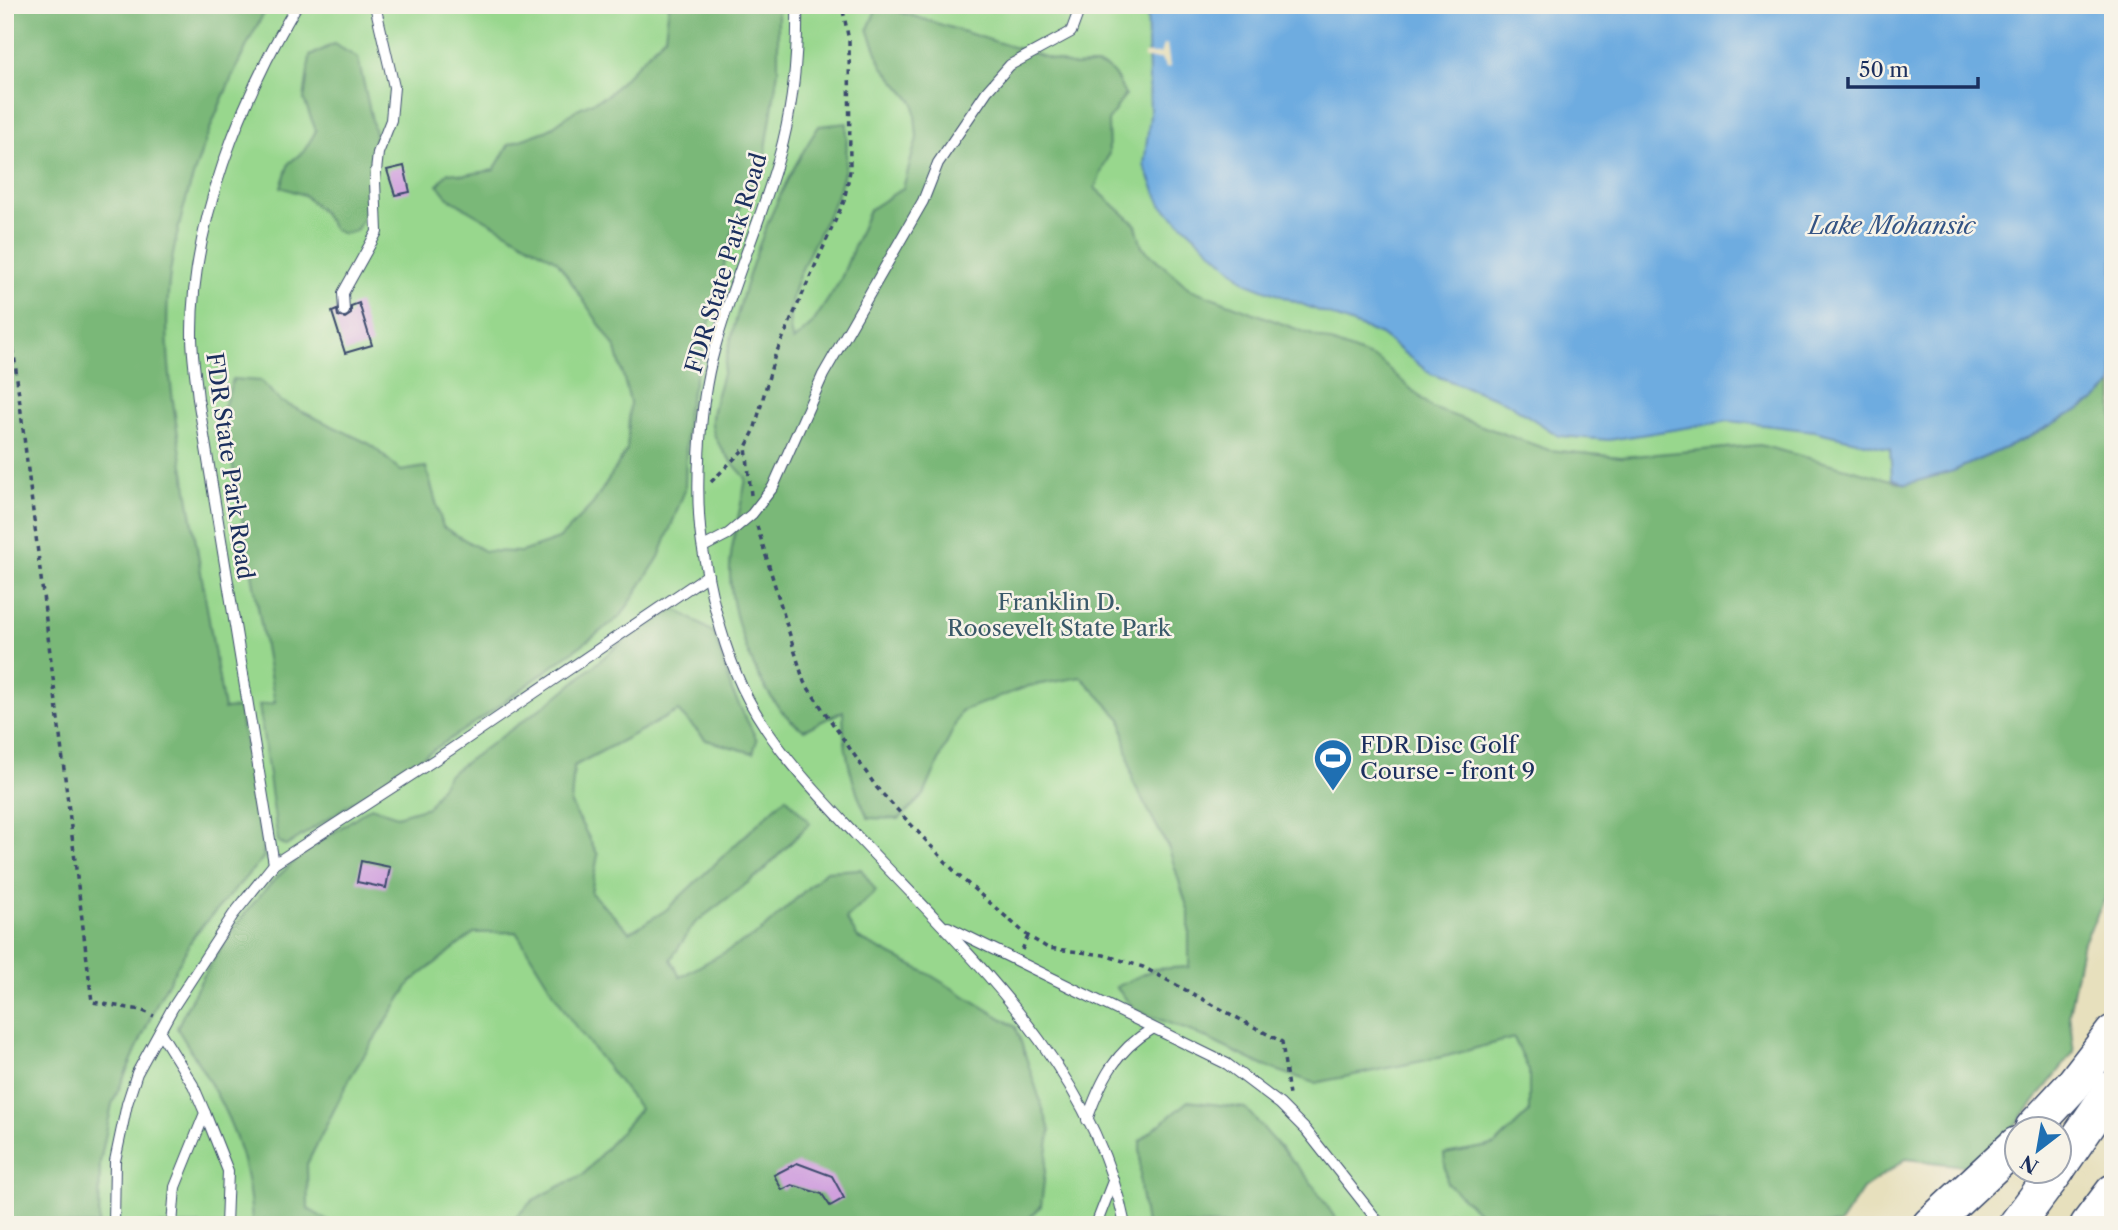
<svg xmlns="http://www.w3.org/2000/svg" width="2118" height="1230" viewBox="0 0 2118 1230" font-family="'Libre Caslon Text',serif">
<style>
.green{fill:#98d78d;stroke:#5a8376;stroke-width:2}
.forest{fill:#7ab878;stroke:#4a746b;stroke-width:2}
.water{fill:#6eace0;stroke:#446e9f;stroke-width:2}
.pier{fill:#e7e0bd}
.building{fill:#d0a0de}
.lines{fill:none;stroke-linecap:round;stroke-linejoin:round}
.lane-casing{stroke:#3a4a6c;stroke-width:12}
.highway-casing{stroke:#3a4a6c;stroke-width:38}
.path{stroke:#3a4a6c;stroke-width:3.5;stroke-dasharray:5 5;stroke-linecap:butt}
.lane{stroke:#fff;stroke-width:10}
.highway{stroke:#fff;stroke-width:35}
.labels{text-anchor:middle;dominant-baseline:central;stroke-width:5;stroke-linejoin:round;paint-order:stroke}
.street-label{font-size:23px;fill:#1b2f5e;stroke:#f7f3e8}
.park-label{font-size:23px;fill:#3a596a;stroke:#f7f3e8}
.poi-label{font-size:23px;fill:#1b2f5e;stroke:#f7f3e8;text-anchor:start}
.water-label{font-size:24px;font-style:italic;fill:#345485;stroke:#f7f3e8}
</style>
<rect width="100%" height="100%" fill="#f7f3e8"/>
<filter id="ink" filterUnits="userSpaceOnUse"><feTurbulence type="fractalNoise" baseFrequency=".0143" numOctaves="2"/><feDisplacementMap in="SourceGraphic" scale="14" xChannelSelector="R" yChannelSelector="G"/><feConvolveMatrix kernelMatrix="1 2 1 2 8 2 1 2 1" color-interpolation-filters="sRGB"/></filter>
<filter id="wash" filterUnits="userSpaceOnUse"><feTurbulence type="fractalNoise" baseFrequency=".00686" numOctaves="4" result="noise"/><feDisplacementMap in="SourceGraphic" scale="28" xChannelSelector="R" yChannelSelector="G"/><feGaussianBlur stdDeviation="1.57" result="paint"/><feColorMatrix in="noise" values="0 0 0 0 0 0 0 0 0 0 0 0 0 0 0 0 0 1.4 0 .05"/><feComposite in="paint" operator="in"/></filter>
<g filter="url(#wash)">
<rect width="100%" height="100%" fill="#e7e0bd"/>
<path class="green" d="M5,5H2113V526L1762,1225H1464L1449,1212L1431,1225H5Z"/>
<g class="forest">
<path d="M5,5H268C225,84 183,183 170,273C161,346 175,418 187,489C199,562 212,635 224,709L239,708L264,857L195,934L158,1001L112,1104L100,1162L99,1225H5Z"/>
<path d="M669,5H778V71L765,156L740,206L721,277L687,411L685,490L659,557L621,616L485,716L286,846L278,841L259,705L275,703L223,410L233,379L261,381L280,401L370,444L401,471L426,467L443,527L484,551L521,552L559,539L593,504L627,450L630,402L616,349L557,261L448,198L438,185L448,172L464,175L494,170L509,144L548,130L577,109L608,95L665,36Z"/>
<path d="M878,5L1074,66C1108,63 1111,65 1125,95L1108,121L1109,153L1095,188L1136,225L1142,247L1190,289L1379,360L1432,408L1549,450L1622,457L1760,445L1906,484L1953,471L2025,439L2095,401L2113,384V882L2082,946L2069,1014L2074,1052L1981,1168L1906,1159L1863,1189L1839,1225H1492L1447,1183L1444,1154L1495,1145L1529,1112V1071L1514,1038L1447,1056L1315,1083L1264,1066L1195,1033L1135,1010L1116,987L1154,969L1189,967V913L1169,849L1133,782L1121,719L1081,677L1029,686L961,711L924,795L899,819L868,818C851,784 843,750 843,711L804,730C762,705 731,623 730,574C729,548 742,505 746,478C734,464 714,445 712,425C710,410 720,387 723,373C743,283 768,203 819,126L847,123C846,139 848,157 844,172C833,226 775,286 793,341L812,324L840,281L869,210L903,188L917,138L914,103L882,66L868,29Z"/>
<path d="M334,44L358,58L376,138L370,166L371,205L356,231L344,234L334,230L322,212L304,195L281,187L289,163L304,151L316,131L304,100L310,56Z"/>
<path d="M676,609L714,633L732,691L757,740L753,753L706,740L678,711L574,766L571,804L598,855L591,893L630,932L666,910L786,797L810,823L762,872L695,923L671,959L680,977L759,933L826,871L861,869L876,891L846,919L858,938L927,973L1016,1027L1050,1130L1041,1206L1023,1225H508L533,1200L584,1174L640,1109L570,1019L516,932L474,933L411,982L351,1076L307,1164L308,1209L336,1225H252C249,1140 219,1097 177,1028C205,967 247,899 300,857C322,839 347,824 371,807L397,816L428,807L448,775L559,695L635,631Z"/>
<path d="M1188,1101L1245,1108L1308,1178L1340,1225H1146L1140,1186V1141Z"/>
</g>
<path class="water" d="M1147,5H2113V384L2095,401L2025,439L1953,471L1906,484L1892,478L1890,449L1814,431L1729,421L1609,440L1559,436L1506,402L1431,374L1381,335L1247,283L1161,205L1144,165L1150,115Z"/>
<path class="pier" d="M1167,44L1170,67L1166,68L1161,59H1144V54H1160L1163,45Z"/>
<g id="blocks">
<g class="building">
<path d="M404,166L410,192L395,195L387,170Z"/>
<path d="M359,303L372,345L345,353L332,312L337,310L338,316L345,318L351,314V306Z"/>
<path d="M361,861L390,867L386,888L357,882Z"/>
<path d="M797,1163L832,1176L844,1198L830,1206L822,1194L792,1185L782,1190L774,1175Z"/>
</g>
</g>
</g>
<g filter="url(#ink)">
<use href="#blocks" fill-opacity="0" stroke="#3a4a6c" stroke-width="2"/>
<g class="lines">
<g class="lane-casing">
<g id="lane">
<path d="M797,5C798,51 794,97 783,142C766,211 732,281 714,351C699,404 693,501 704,556C712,601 723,646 742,687C769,744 813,789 855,834C962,949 1093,1063 1125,1225"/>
<path d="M344,311L343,293L377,232L375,181L378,153L391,120L394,87L375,5"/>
<path d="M703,547L728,534L752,514L773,487L823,375L923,201L938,163L987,91L1010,65L1071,32L1081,5"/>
<path d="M274,864L198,399C196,378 192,356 192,335C191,224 241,99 297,5"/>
<path d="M948,927L1227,1064L1280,1104L1306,1130L1381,1225"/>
<path d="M160,1032L193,1085L205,1113L175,1187L172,1225"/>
<path d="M205,1113L228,1171L226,1225"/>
<path d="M1087,1120C1101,1080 1115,1051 1152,1029"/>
<path d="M114,1225L115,1161L127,1104L137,1073L172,1009L233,915L274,864L450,750L708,575"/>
<path d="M1096,1225L1113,1181"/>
</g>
</g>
<g class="highway-casing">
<g id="highway">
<path d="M2033,1128L2072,1086L2113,1033"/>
<path d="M2058,1168L2113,1088"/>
<path d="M1930,1225L2016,1145"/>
<path d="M2016,1225L2057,1170"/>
<path d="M2088,1225L2113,1192"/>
</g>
</g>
<g class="path">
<path d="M5,279L92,1002L141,1010L154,1016"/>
<path d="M711,482L746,447"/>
<path d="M751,495L746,447L754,431L774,358L844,201L850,171L849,41L842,5"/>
<path d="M757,526L804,682L877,788L959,876L1028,936L1048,948L1104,955L1143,967L1282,1042L1289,1096"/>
<path d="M1022,950L1028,936"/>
</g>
<use href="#lane" class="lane"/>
<use href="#highway" class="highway"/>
</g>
</g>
<defs>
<g id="stadium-pin" transform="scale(2.0125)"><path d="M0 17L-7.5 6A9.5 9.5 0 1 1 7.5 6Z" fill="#1f6fb2" stroke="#f7f3e8"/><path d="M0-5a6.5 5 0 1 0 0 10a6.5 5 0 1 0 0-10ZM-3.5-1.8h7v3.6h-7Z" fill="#fff"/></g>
</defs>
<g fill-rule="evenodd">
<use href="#stadium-pin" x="1333" y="758"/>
</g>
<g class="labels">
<g class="street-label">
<text transform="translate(726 263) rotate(-73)">FDR State Park Road</text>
<text transform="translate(230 466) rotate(82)">FDR State Park Road</text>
</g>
<g class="park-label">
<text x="1059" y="602">Franklin D.<tspan x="1059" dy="26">Roosevelt State Park</tspan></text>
</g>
<g class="poi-label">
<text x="1360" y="745">FDR Disc Golf<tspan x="1360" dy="26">Course - front 9</tspan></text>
</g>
<g class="water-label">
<text x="1892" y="225">Lake Mohansic</text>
</g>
</g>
<rect width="2118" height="1230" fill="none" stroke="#f7f3e8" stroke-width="28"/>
<g transform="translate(2038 1150) rotate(211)"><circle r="33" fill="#f7f3e8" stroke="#9fa5b1" stroke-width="2"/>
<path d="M0-5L12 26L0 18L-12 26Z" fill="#1f6fb2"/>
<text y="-10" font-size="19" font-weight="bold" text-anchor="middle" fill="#1b2f5e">N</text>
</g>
<path d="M1848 77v10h130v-10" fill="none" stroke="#1b2f5e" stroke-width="3.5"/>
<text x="1859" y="77" font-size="21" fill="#1b2f5e" stroke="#f7f3e8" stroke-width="5" paint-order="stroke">50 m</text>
</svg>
